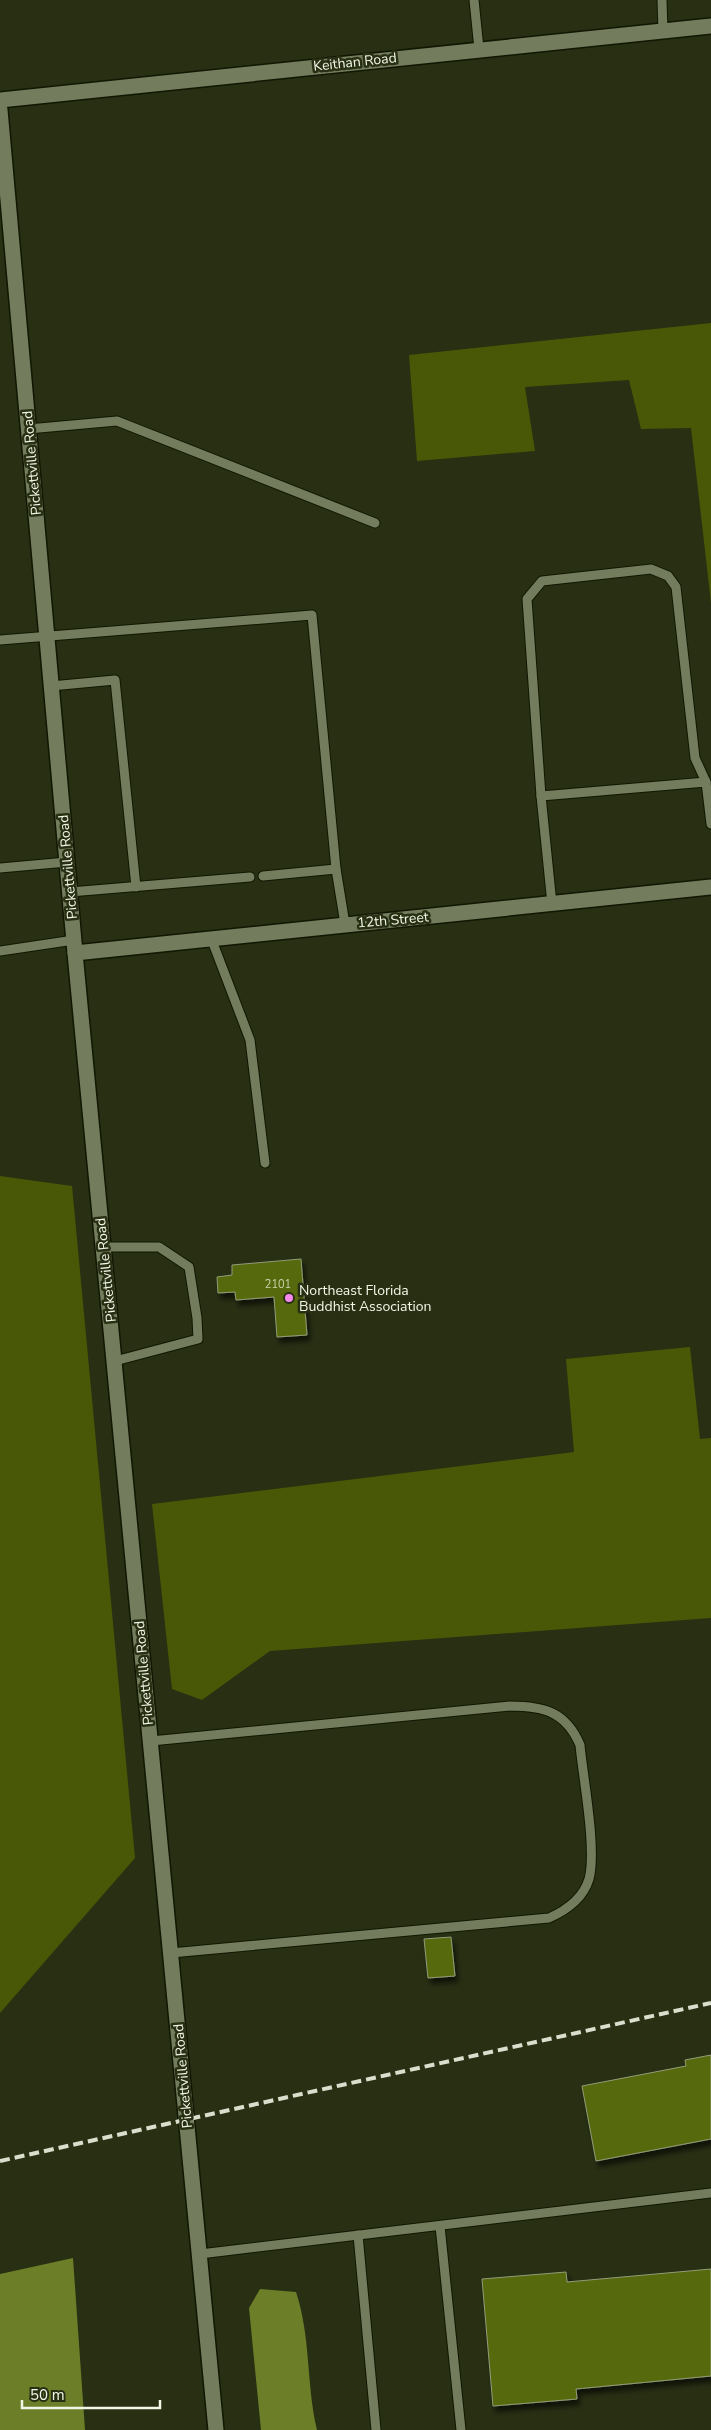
<svg xmlns="http://www.w3.org/2000/svg" width="711" height="2430" viewBox="0 0 711 2430" font-family="'Nunito Sans',sans-serif">
<style>
.green{fill:#495806}
.water{fill:#6c7f28}
.building{fill:#576907;stroke:#929c7b;filter:url(#shadow)}
.lines{fill:none;stroke-linecap:round;stroke-linejoin:round}
.lane-casing{stroke:#111700;stroke-width:11}
.street-casing{stroke:#111700;stroke-width:18}
.secondary-casing{stroke:#111700;stroke-width:18}
.lane{stroke:#737c5d;stroke-width:9}
.street{stroke:#737c5d;stroke-width:15}
.secondary{stroke:#737c5d;stroke-width:15}
.rail{stroke:#d9dfcc;stroke-width:4;stroke-dasharray:10 5;stroke-linecap:butt}
.poi-dot{fill:#f788ec;stroke:#282f13;stroke-width:2}
.labels{text-anchor:middle;dominant-baseline:central;stroke-width:5;stroke-linejoin:round;paint-order:stroke}
.number-label{font-size:11px;fill:#cad4ae}
.street-label{font-size:14px;fill:#f1f7e5;stroke:#282f13}
.poi-label{font-size:14px;fill:#f1f7e5;stroke:#282f13;text-anchor:start}
</style>
<defs>
<filter id="shadow"><feDropShadow dx="3" dy="5.5" stdDeviation="2.5" flood-color="#0009"/></filter>
</defs>
<rect width="100%" height="100%" fill="#282f13"/>
<g class="green">
<path d="M711,323V603L691,428L641,429L629,380L525,387L535,451L417,461L409,355Z"/>
<path d="M0,1176L72,1186L135,1858L0,2013Z"/>
<path d="M690,1347L700,1439L711,1438V1618L270,1651L202,1700L172,1689L152,1504L574,1452L566,1359Z"/>
</g>
<g class="water">
<path d="M73,2258L85,2430H0V2274Z"/>
<path d="M260,2289L296,2292C311,2337 306,2383 317,2430H261L249,2308Z"/>
</g>
<g class="building">
<path d="M301,1259L307,1335L277,1337L274,1297L236,1300L235,1292L218,1293L217,1277L232,1275V1265Z"/>
<path d="M451,1937L455,1976L428,1978L424,1939Z"/>
<path d="M711,2055V2139L596,2161L582,2086L686,2066L685,2060Z"/>
<path d="M711,2269V2376L576,2389L577,2399L493,2406L482,2279L566,2272L567,2282Z"/>
</g>
<g class="lines">
<g class="lane-casing">
<g id="lane">
<path d="M474,0L479,49"/>
<path d="M662,0L663,31"/>
<path d="M28,429L117,421L375,523"/>
<path d="M0,640L312,615L336,869L345,924"/>
<path d="M51,686L115,680L136,887"/>
<path d="M541,796L527,599L542,581L651,569L668,576L676,587L695,758L706,782"/>
<path d="M0,868L67,862"/>
<path d="M263,876L336,869"/>
<path d="M70,892L250,877"/>
<path d="M552,904L541,796L706,782L711,824"/>
<path d="M211,938L250,1040L265,1163"/>
<path d="M0,951L74,940"/>
<path d="M103,1247H159L189,1267L197,1318L198,1339L115,1361"/>
<path d="M151,1741L510,1706C544,1706 566,1712 580,1745C583,1778 597,1849 589,1879C583,1899 567,1910 549,1918L171,1953"/>
<path d="M440,2226L461,2430"/>
<path d="M358,2235L376,2430"/>
<path d="M200,2254L711,2193"/>
</g>
</g>
<g class="street-casing">
<g id="street">
<path d="M0,100L711,26"/>
<path d="M75,953L711,887"/>
</g>
</g>
<g class="secondary-casing">
<path id="secondary" d="M0,110L75,953L216,2430"/>
</g>
<use href="#lane" class="lane"/>
<use href="#street" class="street"/>
<use href="#secondary" class="secondary"/>
<path class="rail" d="M0,2161L711,2003"/>
</g>
<circle class="poi-dot" cx="289" cy="1298" r="5"/>
<g class="labels">
<g class="number-label">
<text x="278" y="1284">2101</text>
</g>
<g class="street-label">
<text transform="translate(355 62) rotate(-6)">Keithan Road</text>
<text transform="translate(32 463) rotate(-95)">Pickettville Road</text>
<text transform="translate(68 867) rotate(-95)">Pickettville Road</text>
<text transform="translate(393 920) rotate(-5)">12th Street</text>
<text transform="translate(106 1270) rotate(-96)">Pickettville Road</text>
<text transform="translate(144 1673) rotate(-95)">Pickettville Road</text>
<text transform="translate(183 2076) rotate(-95)">Pickettville Road</text>
</g>
<g class="poi-label">
<text x="299" y="1290">Northeast Florida<tspan x="299" dy="16">Buddhist Association</tspan></text>
</g>
</g>
<path d="M22 2400v8h138v-8" fill="none" stroke="#f1f7e5" stroke-width="2.5"/>
<text x="30" y="2400" font-size="15" fill="#f1f7e5" stroke="#282f13" stroke-width="4" paint-order="stroke">50 m</text>
</svg>
